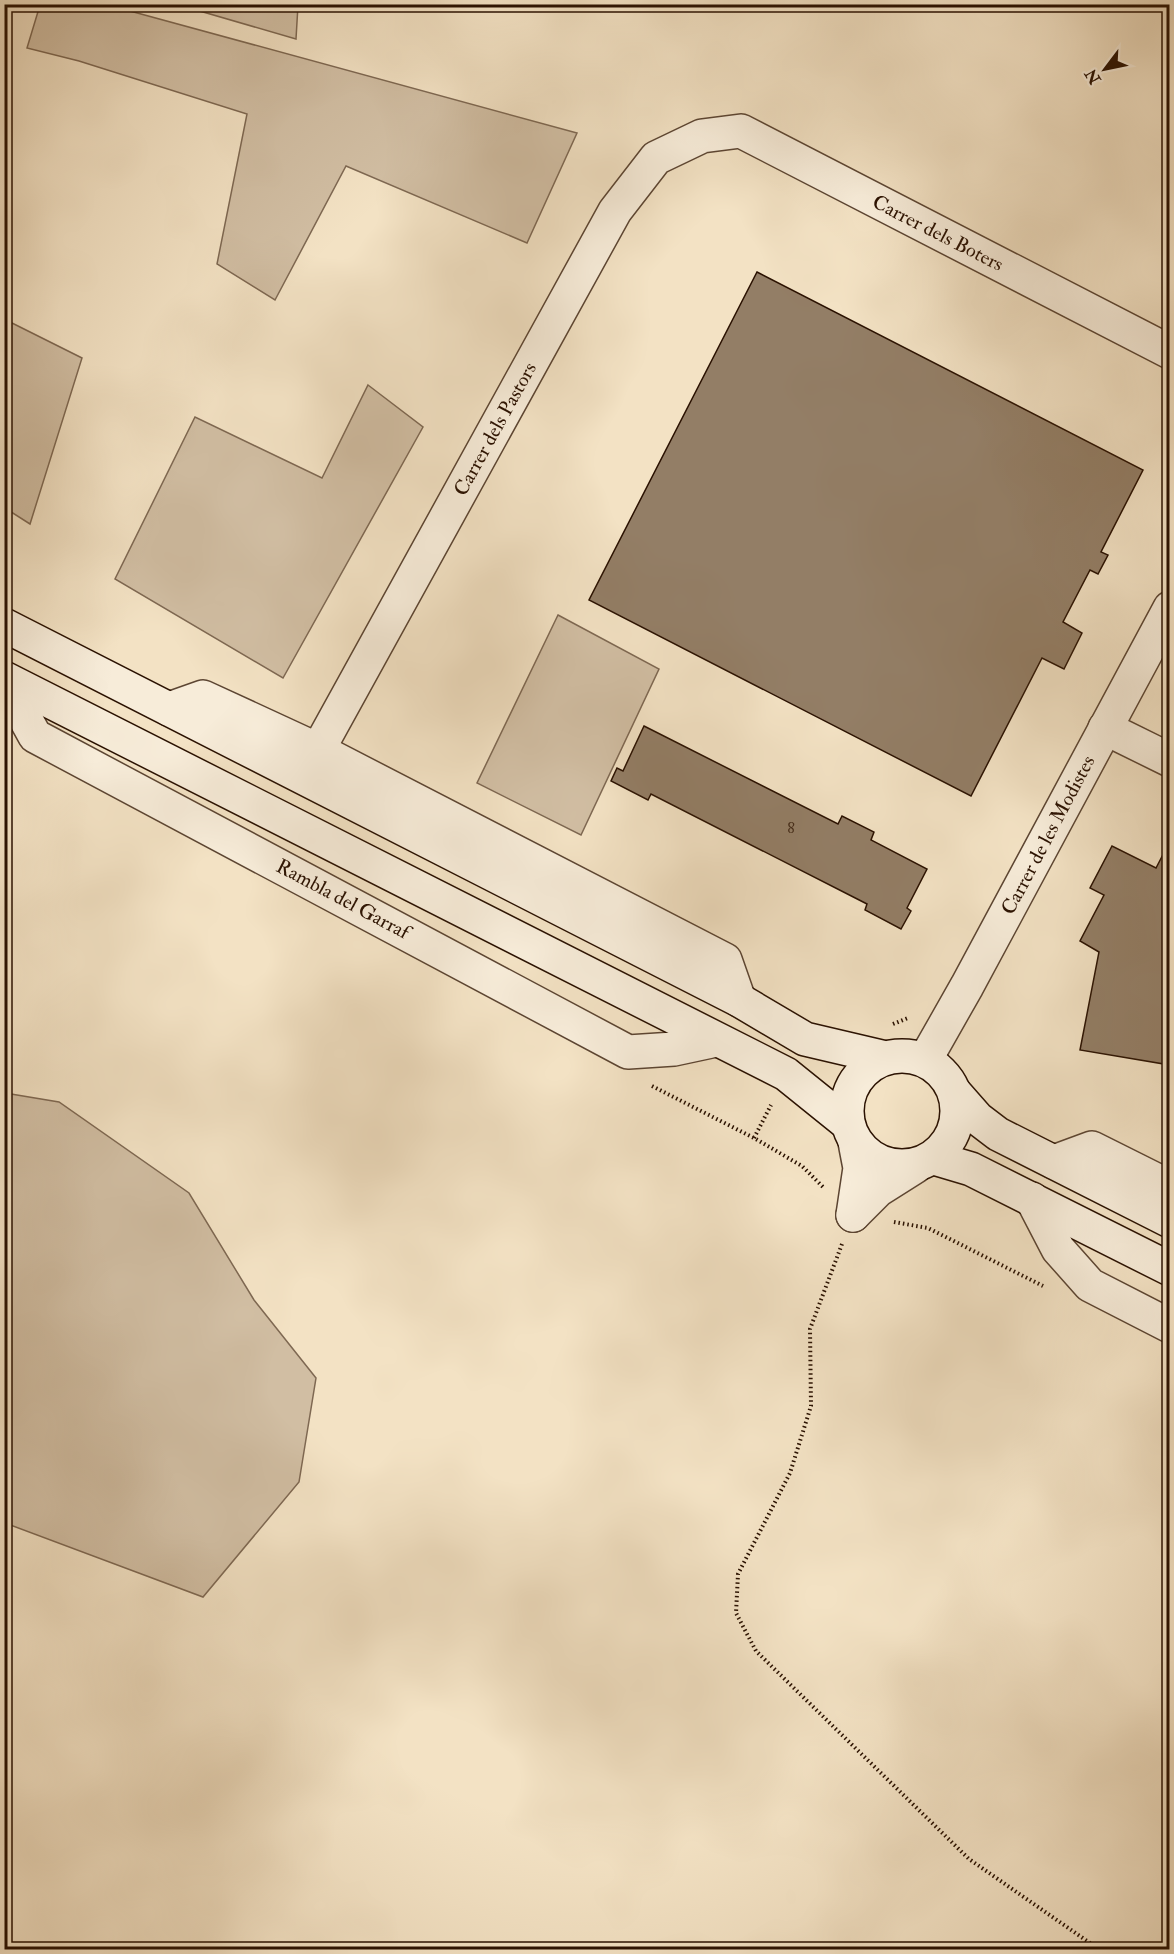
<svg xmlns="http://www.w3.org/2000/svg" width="1174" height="1954" viewBox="0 0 1174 1954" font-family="'IM FELL Double Pica',serif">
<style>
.green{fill:#d1bea3;stroke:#7e6852;stroke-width:1.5}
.building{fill:#937e66;stroke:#2a1101;stroke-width:1.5}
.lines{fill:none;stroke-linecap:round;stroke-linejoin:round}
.street-casing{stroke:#5c4532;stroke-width:36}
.secondary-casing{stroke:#2a1101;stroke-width:36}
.path{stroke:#2a1101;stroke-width:4;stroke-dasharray:1.5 3;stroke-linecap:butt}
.street{stroke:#f7ecd9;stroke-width:33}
.secondary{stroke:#f7ecd9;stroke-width:33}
.labels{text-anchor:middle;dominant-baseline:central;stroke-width:6;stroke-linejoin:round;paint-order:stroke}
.number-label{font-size:16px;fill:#442c1a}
.street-label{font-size:20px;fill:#2a1101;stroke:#f7ecd9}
</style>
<rect width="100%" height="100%" fill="#f3e2c4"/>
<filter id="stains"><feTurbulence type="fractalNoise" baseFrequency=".00333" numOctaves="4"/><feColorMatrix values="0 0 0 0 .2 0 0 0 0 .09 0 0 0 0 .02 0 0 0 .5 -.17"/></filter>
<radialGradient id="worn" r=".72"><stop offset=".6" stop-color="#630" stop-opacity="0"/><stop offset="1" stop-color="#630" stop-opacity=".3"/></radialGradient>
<g class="green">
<path d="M40,5H108L577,133L527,243L346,166L275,300L217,264L247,114L79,61L27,48Z"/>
<path d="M179,5H298L296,39Z"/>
<path d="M4,319L82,358L30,524L5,508Z"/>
<path d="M368,385L423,427L283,678L115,579L195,417L322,478Z"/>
<path d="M558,615L659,669L581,835L477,783Z"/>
<path d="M5,1093L59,1102L189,1193L254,1300L316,1378L299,1482L203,1597L5,1523Z"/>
</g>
<g class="building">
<path d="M757,272L1143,470L1101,552L1108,555L1098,574L1090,570L1063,622L1082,633L1064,669L1042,658L971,796L589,600Z"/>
<path d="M644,726L838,824L842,816L874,832L871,840L927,869L907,908L911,911L901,929L865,910L867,904L651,794L648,800L611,781L617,768L623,771Z"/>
<path d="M1170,841V1065L1080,1050L1099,952L1080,941L1104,895L1090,888L1112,846L1156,868Z"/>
</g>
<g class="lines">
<g class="street-casing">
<g id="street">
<path d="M4,680L35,736L628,1052L674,1049L716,1040"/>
<path d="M169,709L203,697L318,750L725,960L739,1000"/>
<path d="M1105,728L1170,760"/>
<path d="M318,750L615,211L656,158L702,136L741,131L1170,352"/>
<path d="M925,1060L967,986L1170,608"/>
<path d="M1054,1162L1092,1148L1170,1187"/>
<path d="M1032,1199L1058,1249L1090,1285L1170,1326"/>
<path d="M853,1215L878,1190L916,1166"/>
<path d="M853,1215L860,1168L855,1142"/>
</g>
</g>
<g class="secondary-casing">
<g id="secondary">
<path d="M4,625L739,1000L805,1039L886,1058"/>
<path d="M4,678L786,1074L848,1124"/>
<circle cx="902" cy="1111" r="55"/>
<path d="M955,1093L977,1118L998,1134L1170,1221"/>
<path d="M934,1158L971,1169L1170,1269"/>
</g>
</g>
<g class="path">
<path d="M893,1024L908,1018"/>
<path d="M652,1086L754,1138L802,1166L823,1187"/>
<path d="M754,1138L771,1105"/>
<path d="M894,1222L928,1228L1043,1286"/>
<path d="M842,1244L810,1329L811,1406L790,1473L738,1574L736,1613L756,1651L969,1859L1100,1950"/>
</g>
<use href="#street" class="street"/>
<use href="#secondary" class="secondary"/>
</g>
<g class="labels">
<g class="number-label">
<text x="791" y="828">8</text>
</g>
<g class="street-label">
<text transform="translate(938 233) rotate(27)">Carrer dels Boters</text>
<text transform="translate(495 429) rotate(-61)">Carrer dels Pastors</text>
<text transform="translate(1048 835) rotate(-62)">Carrer de les Modistes</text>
<text transform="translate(343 899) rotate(28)">Rambla del Garraf</text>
</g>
</g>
<rect width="1174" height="1954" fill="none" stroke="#f3e2c4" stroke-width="24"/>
<rect x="6" y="6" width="1162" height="1942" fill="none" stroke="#2a1101" stroke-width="3"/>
<rect x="12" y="12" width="1150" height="1930" fill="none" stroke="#2a1101" stroke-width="1.5"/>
<g transform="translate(1105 69) rotate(238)" stroke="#f7ecd9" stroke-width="4.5" paint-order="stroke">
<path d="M0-4.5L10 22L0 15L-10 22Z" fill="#2a1101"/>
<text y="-9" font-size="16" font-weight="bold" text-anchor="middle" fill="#2a1101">N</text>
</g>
<rect width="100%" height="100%" filter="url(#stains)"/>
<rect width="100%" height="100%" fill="url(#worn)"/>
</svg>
